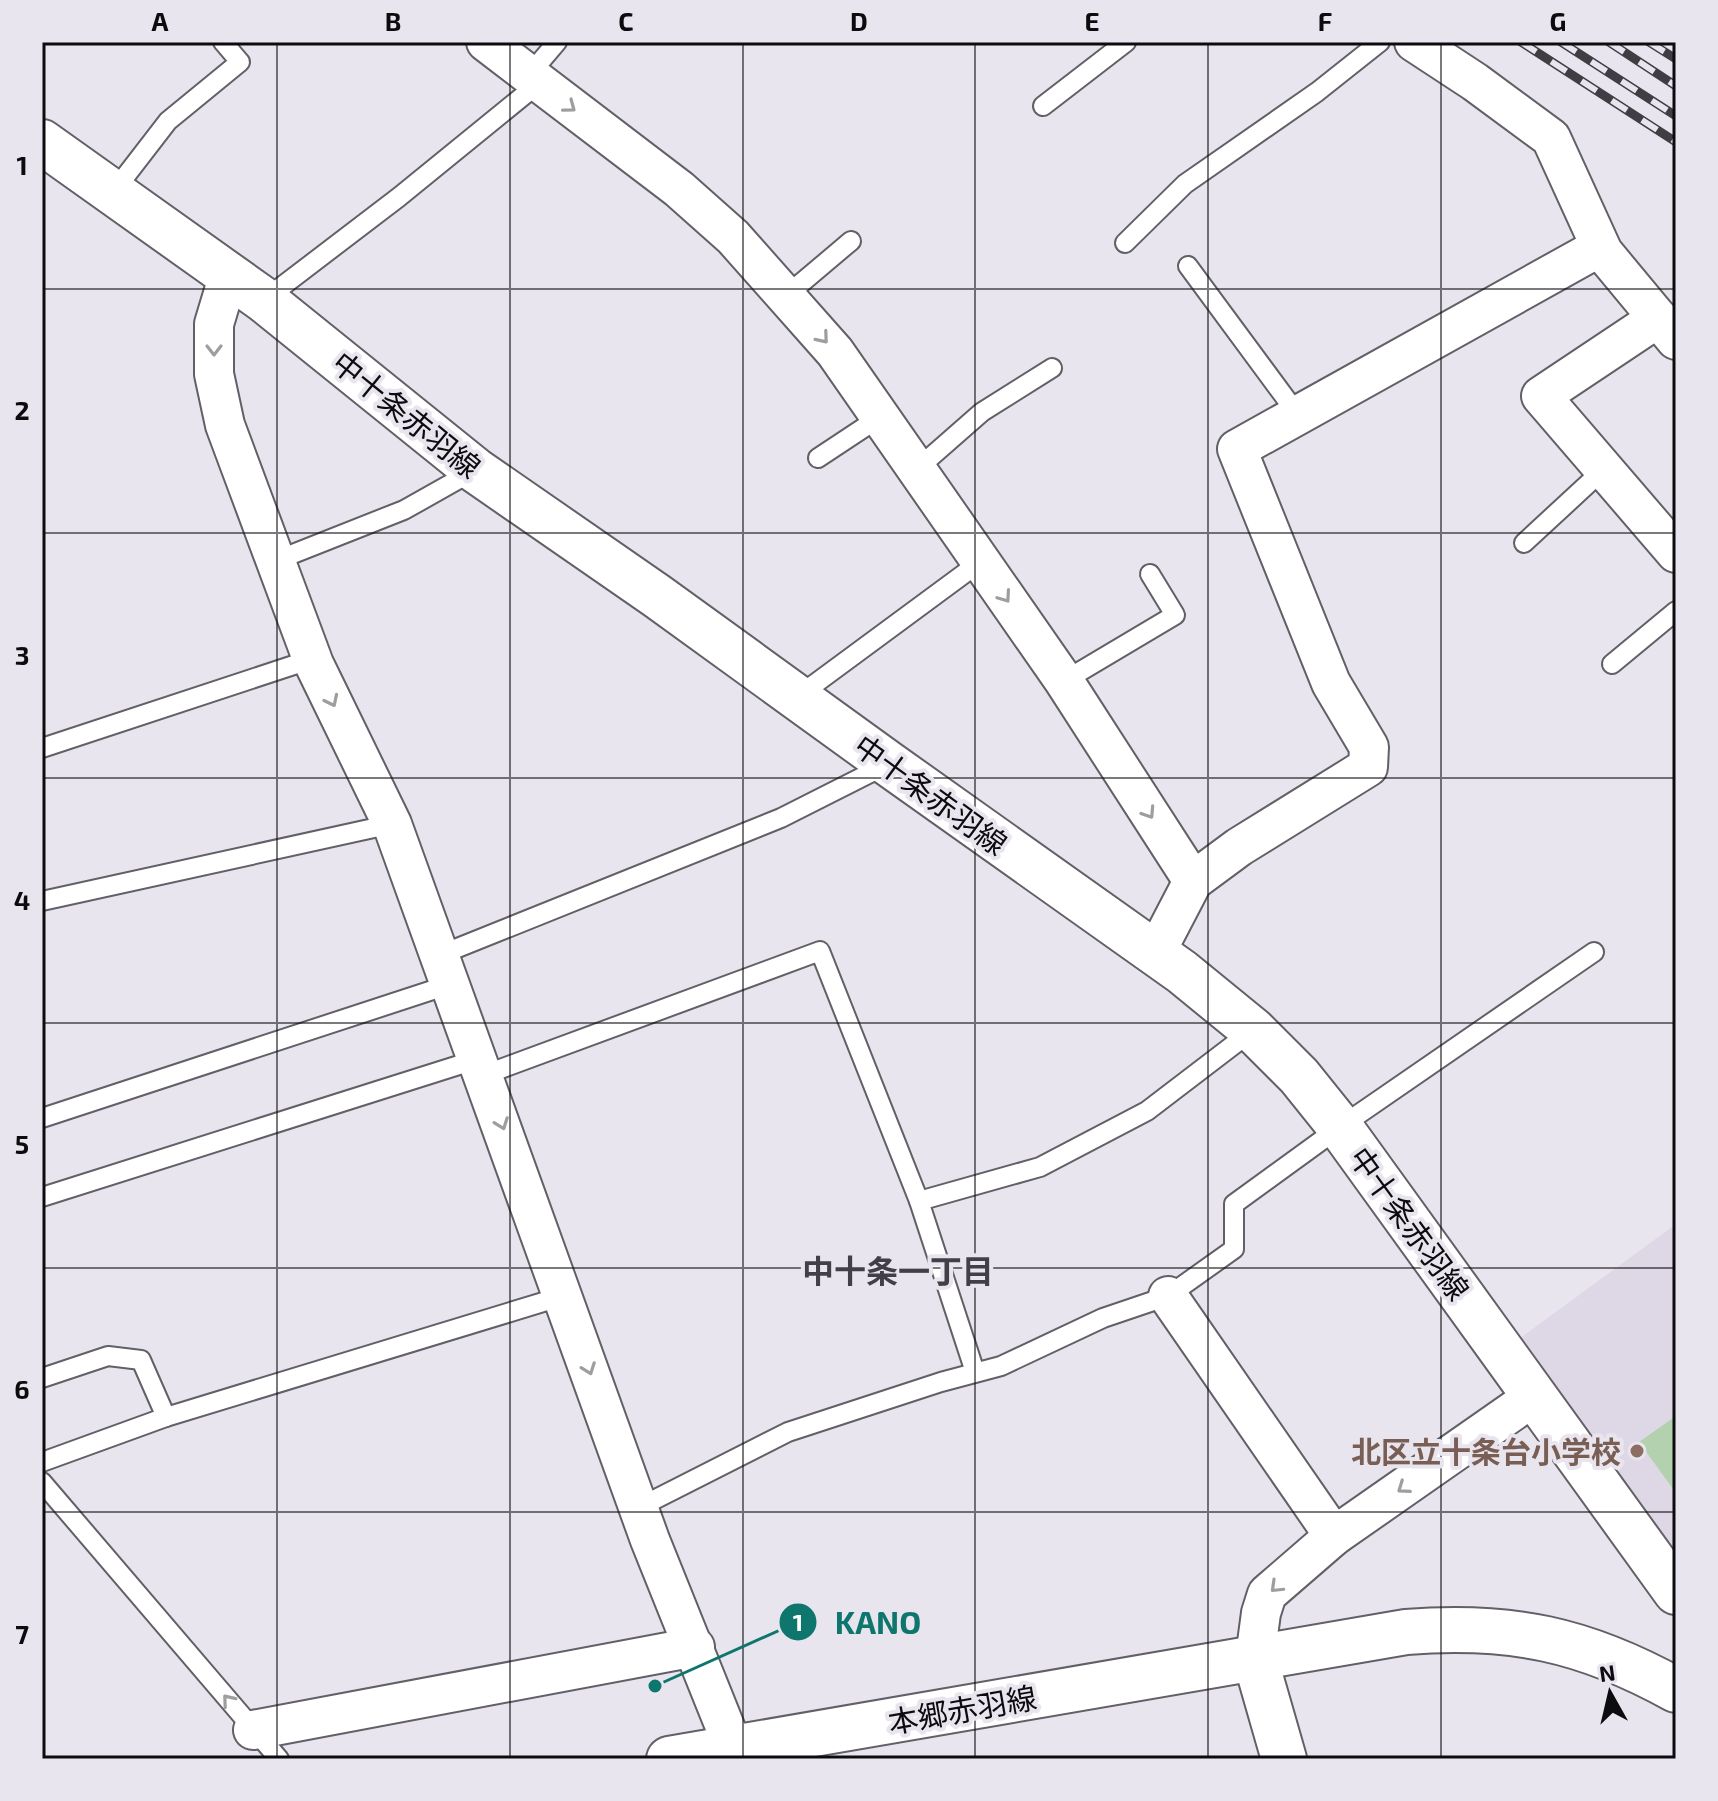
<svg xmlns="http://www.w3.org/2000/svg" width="1718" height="1801" viewBox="0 0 1718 1801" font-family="'Exo 2','Noto Sans JP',sans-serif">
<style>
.built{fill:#ded7e6}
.green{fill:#b4d1af}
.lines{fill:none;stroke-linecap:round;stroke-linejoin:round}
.lane-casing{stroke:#635f67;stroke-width:22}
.street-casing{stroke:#635f67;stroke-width:42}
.secondary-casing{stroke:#635f67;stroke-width:48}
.lane{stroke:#fff;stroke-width:18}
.street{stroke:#fff;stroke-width:38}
.secondary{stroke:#fff;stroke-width:44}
.rail-casing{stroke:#403e43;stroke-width:9}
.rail{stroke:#e9e5ee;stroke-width:6;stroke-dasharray:18;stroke-linecap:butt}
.oneway{stroke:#9e9d9f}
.grid{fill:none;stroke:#0c0b0e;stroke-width:2;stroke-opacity:0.55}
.education-dot{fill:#8d6e63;stroke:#e9e5ee;stroke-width:3}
.labels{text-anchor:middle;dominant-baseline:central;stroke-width:8;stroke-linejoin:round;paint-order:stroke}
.street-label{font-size:30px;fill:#0c0b0e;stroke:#e9e5ee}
.education-label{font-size:30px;font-weight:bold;fill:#785e54;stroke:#e9e5ee;text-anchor:end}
.neighbourhood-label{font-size:32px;font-weight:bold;fill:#423f46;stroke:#e9e5ee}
.leader{fill:none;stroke:#0f766e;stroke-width:3}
.callout-dot{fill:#0f766e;stroke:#e9e5ee;stroke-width:3}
.mark-label{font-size:24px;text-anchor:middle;font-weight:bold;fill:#fff}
.callout-label{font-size:32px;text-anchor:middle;font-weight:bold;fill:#0f766e;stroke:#e9e5ee;stroke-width:8;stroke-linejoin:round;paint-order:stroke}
.neatline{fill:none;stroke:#0c0b0e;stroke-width:3}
.grid-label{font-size:26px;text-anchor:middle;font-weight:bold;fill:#0c0b0e}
</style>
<rect width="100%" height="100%" fill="#e9e5ee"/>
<path class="built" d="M1676,1224V1562L1519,1339Z"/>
<path class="green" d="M1676,1416V1493L1639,1442Z"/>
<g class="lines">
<g class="lane-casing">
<g id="lane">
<path d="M529,75L557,42"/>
<path d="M1043,106L1126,42"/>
<path d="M114,191L168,121L240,62L223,42"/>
<path d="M1125,243L1185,184L1317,92L1380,42"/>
<path d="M1188,266L1298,415"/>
<path d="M787,295L851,241"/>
<path d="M264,300L399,197L539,83"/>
<path d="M818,458L880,417"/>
<path d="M917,469L982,412L1052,368"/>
<path d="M1524,543L1604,469"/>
<path d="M275,561L404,510L475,470"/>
<path d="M1612,664L1676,611"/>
<path d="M1064,681L1175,615L1150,574"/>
<path d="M797,697L980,562"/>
<path d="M42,748L312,659"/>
<path d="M42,901L392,824"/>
<path d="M440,955L781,818L886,765"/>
<path d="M484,1075L820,951L919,1201L975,1372"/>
<path d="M42,1118L451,984"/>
<path d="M42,1197L478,1059"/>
<path d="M919,1201L1040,1167L1147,1111L1253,1030"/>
<path d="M42,1378L108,1356L141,1360L166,1417"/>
<path d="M42,1462L166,1417L563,1296"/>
<path d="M42,1482L279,1759"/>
<path d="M638,1508L788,1432L941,1382L1001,1366L1103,1318L1168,1296L1234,1249V1204L1340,1127L1594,952"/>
</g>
</g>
<g class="street-casing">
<g id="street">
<path d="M486,42L679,189L733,237L835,352L1064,681L1193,881"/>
<path d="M1414,42L1475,82L1551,138L1603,252L1676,340"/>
<path d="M229,274L214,324V374L225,425L314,664L392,824L650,1540L738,1759"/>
<path d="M1658,318L1541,396L1676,553"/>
<path d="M1155,954L1193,881L1239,847L1368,767L1369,747L1331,683L1237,449L1600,247"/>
<path d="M1168,1296L1334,1536"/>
<path d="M1255,1658L1261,1613L1267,1594L1334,1536L1536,1395"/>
<path d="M253,1730L695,1647"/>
</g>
</g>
<g class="secondary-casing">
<g id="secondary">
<path d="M42,142L264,300L475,470L657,596L889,764L1182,972L1253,1030L1299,1076L1340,1127L1676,1592"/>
<path d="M1255,1658L1284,1759"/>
<path d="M669,1759L1406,1632C1511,1624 1584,1639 1676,1690"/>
</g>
</g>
<use href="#lane" class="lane"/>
<use href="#street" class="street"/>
<use href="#secondary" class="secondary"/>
<g class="rail-casing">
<g id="rail">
<path d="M1521,42L1676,142"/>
<path d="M1561,42L1676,116"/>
<path d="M1609,42L1676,86"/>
<path d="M1649,42L1676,59"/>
</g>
</g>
<use href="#rail" class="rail"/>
</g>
<defs><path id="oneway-chevron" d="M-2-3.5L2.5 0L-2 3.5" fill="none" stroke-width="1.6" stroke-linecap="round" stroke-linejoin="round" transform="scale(2)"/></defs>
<g class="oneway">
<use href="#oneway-chevron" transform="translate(570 107) rotate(37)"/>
<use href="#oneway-chevron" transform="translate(823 338) rotate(50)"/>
<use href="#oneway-chevron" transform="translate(214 350) rotate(90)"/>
<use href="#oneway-chevron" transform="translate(1005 597) rotate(55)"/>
<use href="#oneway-chevron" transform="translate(332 701) rotate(64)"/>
<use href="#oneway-chevron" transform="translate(1149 813) rotate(57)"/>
<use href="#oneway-chevron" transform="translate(502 1124) rotate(70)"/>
<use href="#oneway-chevron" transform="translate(589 1369) rotate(70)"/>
<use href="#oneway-chevron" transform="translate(1403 1488) rotate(145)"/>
<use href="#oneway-chevron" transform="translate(1276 1587) rotate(136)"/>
<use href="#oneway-chevron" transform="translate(228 1700) rotate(-130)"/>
</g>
<path class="grid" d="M277,42V1759M510,42V1759M743,42V1759M975,42V1759M1208,42V1759M1441,42V1759M42,289H1676M42,533H1676M42,778H1676M42,1023H1676M42,1268H1676M42,1512H1676"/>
<circle class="education-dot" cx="1637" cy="1451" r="8"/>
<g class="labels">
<g class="street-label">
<text transform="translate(407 414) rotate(39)">中十条赤羽線</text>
<text transform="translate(931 794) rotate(36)">中十条赤羽線</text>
<text transform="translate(1410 1223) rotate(54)">中十条赤羽線</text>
<text transform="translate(962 1709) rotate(-10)">本郷赤羽線</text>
</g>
<g class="education-label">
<text x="1621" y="1451">北区立十条台小学校</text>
</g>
<g class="neighbourhood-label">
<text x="898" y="1270">中十条一丁目</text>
</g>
</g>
<path class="leader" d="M655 1686L798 1622"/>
<g class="callout-dot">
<circle cx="655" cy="1686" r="8"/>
<circle cx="798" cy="1622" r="20"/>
</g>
<g class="mark-label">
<text x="798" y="1631">1</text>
</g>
<g class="callout-label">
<text x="878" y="1634">KANO</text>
</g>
<rect width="1718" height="1801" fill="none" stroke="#e9e5ee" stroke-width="88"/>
<g transform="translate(1610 1693) rotate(352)" stroke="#e9e5ee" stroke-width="6" paint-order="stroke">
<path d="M0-6L14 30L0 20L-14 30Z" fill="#0c0b0e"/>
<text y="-12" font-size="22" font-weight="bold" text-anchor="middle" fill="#0c0b0e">N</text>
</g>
<rect x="44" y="44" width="1630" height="1713" class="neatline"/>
<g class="grid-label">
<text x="160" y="31">A</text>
<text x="393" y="31">B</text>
<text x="626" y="31">C</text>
<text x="859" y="31">D</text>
<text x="1092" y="31">E</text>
<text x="1325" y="31">F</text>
<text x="1558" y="31">G</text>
<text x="22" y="175">1</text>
<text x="22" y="420">2</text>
<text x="22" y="665">3</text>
<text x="22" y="910">4</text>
<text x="22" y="1154">5</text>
<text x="22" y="1399">6</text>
<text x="22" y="1644">7</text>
</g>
</svg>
